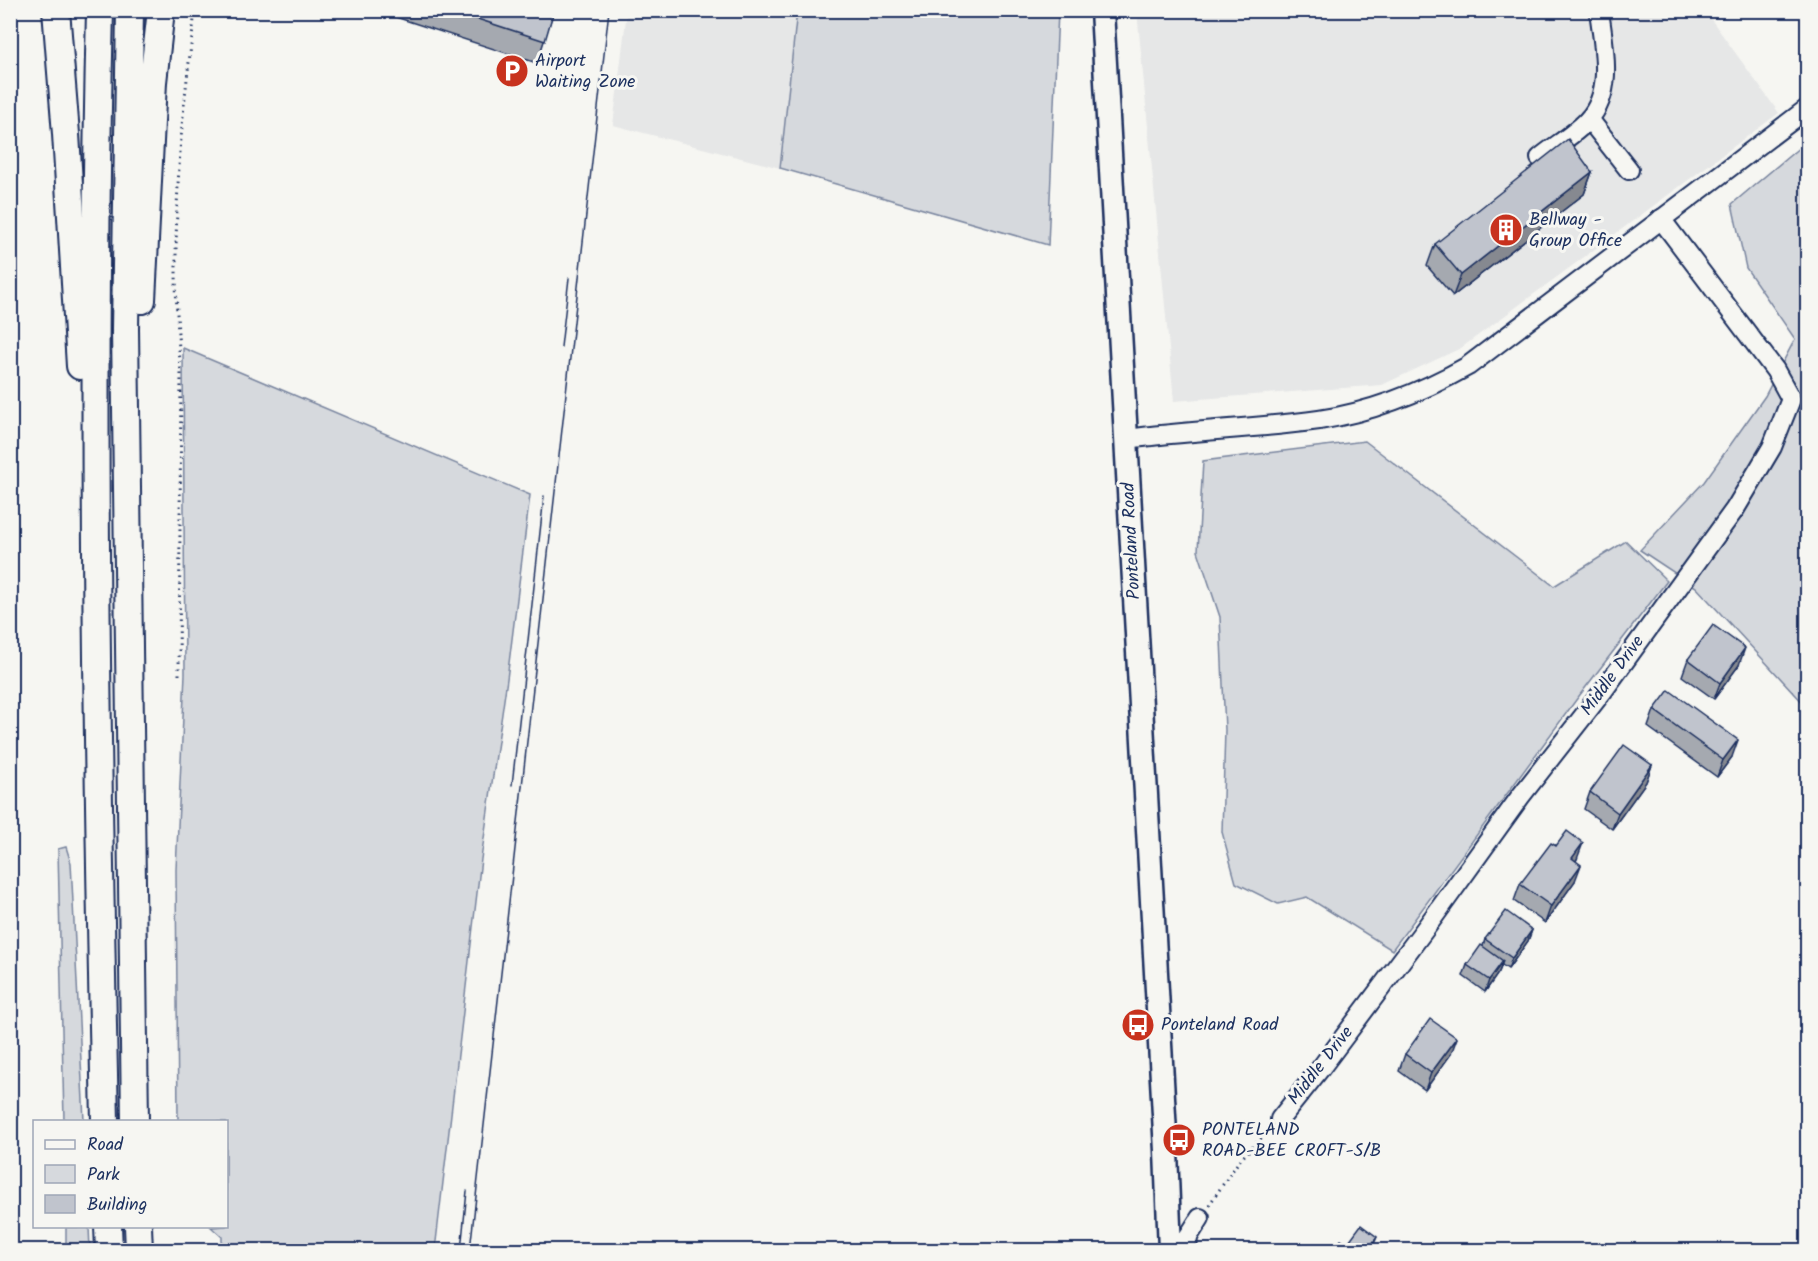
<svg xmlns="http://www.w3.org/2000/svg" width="1818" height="1261" viewBox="0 0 1818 1261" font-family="Kalam,sans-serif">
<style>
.built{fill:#e6e7e7}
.green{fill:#d6d9dd;stroke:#78849e;stroke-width:1.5}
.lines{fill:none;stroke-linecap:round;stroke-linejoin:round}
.minor-casing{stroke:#1b2f5e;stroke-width:22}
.major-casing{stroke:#1b2f5e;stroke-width:27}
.highway-casing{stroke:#1b2f5e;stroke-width:30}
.path{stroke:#1b2f5e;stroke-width:3;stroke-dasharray:1.5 4.5;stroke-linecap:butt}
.minor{stroke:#f6f6f2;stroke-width:18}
.major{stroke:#f6f6f2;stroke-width:22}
.highway{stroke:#f6f6f2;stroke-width:26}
.tram{stroke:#1b2f5e;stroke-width:1.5}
.wall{fill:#a5a9b0;stroke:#1b2f5e;stroke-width:1.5}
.shaded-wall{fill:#868990;stroke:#1b2f5e;stroke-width:1.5}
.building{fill:#c0c4cd;stroke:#1b2f5e;stroke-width:1.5}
.labels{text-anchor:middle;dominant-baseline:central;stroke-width:6;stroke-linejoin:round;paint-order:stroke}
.poi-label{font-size:18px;fill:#1b2f5e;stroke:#f6f6f2;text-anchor:start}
.street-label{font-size:18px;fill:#1b2f5e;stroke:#f6f6f2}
</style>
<rect width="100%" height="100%" fill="#f6f6f2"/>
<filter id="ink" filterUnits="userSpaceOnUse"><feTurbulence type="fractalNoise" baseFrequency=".0167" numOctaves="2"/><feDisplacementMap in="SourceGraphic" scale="12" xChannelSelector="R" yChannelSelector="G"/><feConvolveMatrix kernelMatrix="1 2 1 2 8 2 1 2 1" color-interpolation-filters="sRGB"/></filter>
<g filter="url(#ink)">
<g class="built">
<path d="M627,11H797L780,168L613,125Z"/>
<path d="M1137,11H1705L1779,113L1461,348L1382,385L1174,401Z"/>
</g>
<g class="green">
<path d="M797,11H1058L1048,245L780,168Z"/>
<path d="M1807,141V707L1696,587L1640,550L1704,482L1765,396L1795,339L1746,268L1732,204Z"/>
<path d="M183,348L530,495L507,679L481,859L435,1250H222V1237L211,1227L226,1226V1122L178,1121L176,870L185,674Z"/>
<path d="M1365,441L1554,586L1626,541L1667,581L1576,700L1392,950L1307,897L1278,904L1236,883L1222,832L1225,730L1220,617L1198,551L1203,461Z"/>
<path d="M66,847L71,863L84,1121H64L58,849Z"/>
<path d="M66,1227H89L90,1250H66Z"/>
</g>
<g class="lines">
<g class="minor-casing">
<g id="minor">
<path d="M1589,119L1629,170"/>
<path d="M1540,158C1556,145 1575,134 1588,120C1615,91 1603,45 1599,10"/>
<path d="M1127,439C1191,430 1255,429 1319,420C1372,412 1422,392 1468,366L1808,108"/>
<path d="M1280,1119L1320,1069L1425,929L1520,797L1603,691L1735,509L1772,447L1791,399L1775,370L1661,219"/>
<path d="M1187,1250L1188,1237L1200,1218"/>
</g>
</g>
<g class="major-casing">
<path id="major" d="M1102,10L1166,1151L1170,1250"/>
</g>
<g class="highway-casing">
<g id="highway">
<path d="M56,10L66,134L80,366"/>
<path d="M100,10C91,381 97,751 105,1122"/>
<path d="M130,10L125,329L135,1122"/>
<path d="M142,300L153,82L161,10"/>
<path d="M108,1226L109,1250"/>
<path d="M138,1226L139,1250"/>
</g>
</g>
<g class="path">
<path d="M1801,382L1808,370"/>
<path d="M179,675L181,373C174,300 175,225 180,152C183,105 190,58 195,10"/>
<path d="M1209,1205L1239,1161L1268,1131"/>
</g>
<use href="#minor" class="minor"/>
<use href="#major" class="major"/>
<use href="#highway" class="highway"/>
<g class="tram">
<path d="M561,347L569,278"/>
<path d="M512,785L544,496"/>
<path d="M461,1250L467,1191"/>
<path d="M470,1250L609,10"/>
</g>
</g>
<g class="wall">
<path d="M374,10H554L537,63Z"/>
<path d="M1592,172L1584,194L1453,296L1427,266L1435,244Z"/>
<path d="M1688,659L1739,665L1714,699L1682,676Z"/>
<path d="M1654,710L1732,757L1717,777L1648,727Z"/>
<path d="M1652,765L1646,782L1612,829L1584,809L1590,792Z"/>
<path d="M1577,859L1576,861L1575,881L1545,923L1514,901L1520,884Z"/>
<path d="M1532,930L1528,941L1508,969L1502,965L1499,972L1485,992L1463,976L1467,965L1483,946L1485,939Z"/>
<path d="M1405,1054H1451L1425,1090L1399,1071Z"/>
</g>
<g class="shaded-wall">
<path d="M1592,172L1584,194L1453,296L1461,275Z"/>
<path d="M1745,648L1739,665L1714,699L1720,683Z"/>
<path d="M1738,740L1732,757L1717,777L1723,760Z"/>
<path d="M1652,765L1646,782L1612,829L1618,813Z"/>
<path d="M1583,843L1577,859L1566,875L1572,858Z"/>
<path d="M1581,865L1575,881L1545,923L1551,906Z"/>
<path d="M1532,930L1528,941L1508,969L1512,958Z"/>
<path d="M1503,961L1499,972L1485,992L1489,980Z"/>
<path d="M1457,1038L1451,1054L1425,1090L1431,1073Z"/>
<path d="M1377,1237L1371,1251H1367Z"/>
</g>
<g class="building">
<path d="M450,10H554L545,41Z"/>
<path d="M1568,139L1592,172L1461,275L1435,244Z"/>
<path d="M1713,625L1745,648L1720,683L1688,659Z"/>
<path d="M1669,690L1738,740L1723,760L1654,710Z"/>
<path d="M1624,745L1652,765L1618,813L1590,792Z"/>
<path d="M1567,831L1583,843L1572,858L1581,865L1551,906L1520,884L1551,843L1556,846Z"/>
<path d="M1506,911L1532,930L1512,958L1485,939Z"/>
<path d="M1481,945L1503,961L1489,980L1467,965Z"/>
<path d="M1430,1019L1457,1038L1431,1073L1405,1054Z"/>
<path d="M1361,1225L1377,1237L1367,1251H1333L1341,1240L1347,1244Z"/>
</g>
</g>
<defs>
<g id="parking-disc" transform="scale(1.725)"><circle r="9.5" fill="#c8321e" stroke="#f6f6f2"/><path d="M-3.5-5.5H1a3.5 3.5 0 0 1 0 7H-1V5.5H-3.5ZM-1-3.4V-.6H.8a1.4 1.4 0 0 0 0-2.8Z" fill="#fff"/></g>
<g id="building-disc" transform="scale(1.725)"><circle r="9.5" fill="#c8321e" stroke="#f6f6f2"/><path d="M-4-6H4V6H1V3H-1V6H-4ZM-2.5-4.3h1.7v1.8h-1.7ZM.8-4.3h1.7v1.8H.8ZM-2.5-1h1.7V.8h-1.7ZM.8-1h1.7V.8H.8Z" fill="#fff"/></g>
<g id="bus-disc" transform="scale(1.725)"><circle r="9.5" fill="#c8321e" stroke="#f6f6f2"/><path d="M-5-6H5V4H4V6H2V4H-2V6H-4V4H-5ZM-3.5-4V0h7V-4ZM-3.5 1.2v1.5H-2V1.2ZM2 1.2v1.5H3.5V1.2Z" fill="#fff"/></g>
</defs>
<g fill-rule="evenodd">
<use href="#parking-disc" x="512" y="71"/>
<use href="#building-disc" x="1506" y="230"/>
<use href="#bus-disc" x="1138" y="1025"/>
<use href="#bus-disc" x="1179" y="1140"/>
</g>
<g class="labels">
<g class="poi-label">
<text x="535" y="61">Airport<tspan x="535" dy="21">Waiting Zone</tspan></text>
<text x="1529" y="220">Bellway -<tspan x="1529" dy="21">Group Office</tspan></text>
<text x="1161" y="1025">Ponteland Road</text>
<text x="1202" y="1130">PONTELAND<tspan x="1202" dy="21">ROAD-BEE CROFT-S/B</tspan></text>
</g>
<g class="street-label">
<text transform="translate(1132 541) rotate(-93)">Ponteland Road</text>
<text transform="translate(1613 676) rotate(-54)">Middle Drive</text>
<text transform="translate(1321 1066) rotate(-52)">Middle Drive</text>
</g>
</g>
<rect width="1818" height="1261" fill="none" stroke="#f6f6f2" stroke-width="36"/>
<rect x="18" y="18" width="1782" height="1225" fill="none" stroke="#1b2f5e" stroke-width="2" filter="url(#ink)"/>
<rect x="33" y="1120" width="195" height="108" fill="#f6f6f2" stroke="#9ea6b7" stroke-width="1.5"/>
<rect x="45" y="1140" width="30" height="9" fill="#f6f6f2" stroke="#9ea6b7" stroke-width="1.5"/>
<text x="87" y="1150" font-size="18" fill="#1b2f5e">Road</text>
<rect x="45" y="1165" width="30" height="18" fill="#d6d9dd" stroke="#9ea6b7" stroke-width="1.5"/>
<text x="87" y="1180" font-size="18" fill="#1b2f5e">Park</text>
<rect x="45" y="1195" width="30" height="18" fill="#c0c4cd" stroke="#9ea6b7" stroke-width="1.5"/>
<text x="87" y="1210" font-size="18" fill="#1b2f5e">Building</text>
</svg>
